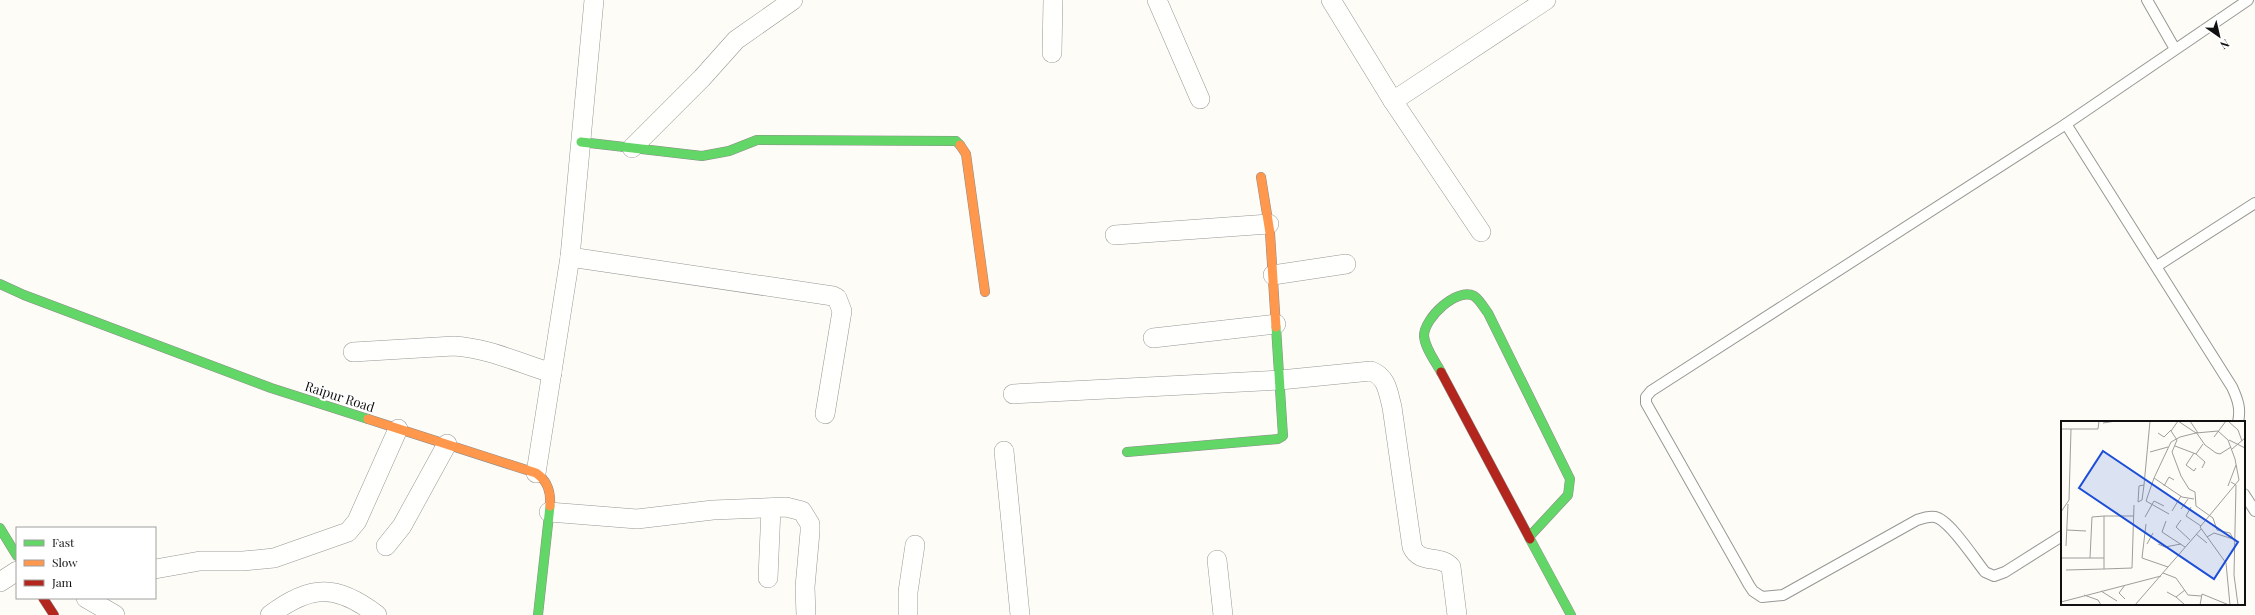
<svg xmlns="http://www.w3.org/2000/svg" width="2255" height="615" viewBox="0 0 2255 615" font-family="'Playfair Display',serif">
<style>
.lines{fill:none;stroke-linecap:round;stroke-linejoin:round}
.lane-casing{stroke:#979795;stroke-width:12}
.street-casing{stroke:#979795;stroke-width:20}
.fast-casing{stroke:#8e8d8b;stroke-width:10}
.slow-casing{stroke:#8e8d8b;stroke-width:10}
.jam-casing{stroke:#8e8d8b;stroke-width:10}
.lane{stroke:#fffffe;stroke-width:10}
.street{stroke:#fffffe;stroke-width:19}
.fast{stroke:#63d668;stroke-width:9}
.slow{stroke:#ff974d;stroke-width:9}
.jam{stroke:#b3261e;stroke-width:9}
.labels{text-anchor:middle;dominant-baseline:central;stroke-width:4;stroke-linejoin:round;paint-order:stroke}
.street-label{font-size:13px;fill:#111;stroke:#fff}
.inset-road{fill:none;stroke:#9f9e9b;stroke-width:1}
.view{fill:#1d4ed8;fill-opacity:0.15;stroke:#1d4ed8;stroke-width:2}
.inset-edge{fill:none;stroke:#111;stroke-width:2}
</style>
<rect width="100%" height="100%" fill="#fdfcf7"/>
<g class="lines">
<g class="lane-casing">
<g id="lane">
<path d="M2147,0L2175,49"/>
<path d="M2066,124L2232,387C2238,400 2241,409 2238,422"/>
<path d="M2157,266L2255,203"/>
<path d="M2244,494L2255,511"/>
<path d="M2062,536L2005,572L1994,576L1985,572C1975,560 1950,520 1935,517C1929,516 1923,518 1917,520L1783,595L1762,597L1753,591L1749,585L1646,403V397L1651,391L2066,124L2248,0"/>
</g>
</g>
<g class="street-casing">
<g id="street">
<path d="M1157,0L1200,99"/>
<path d="M1331,0L1393,101L1481,232"/>
<path d="M1052,53L1053,0"/>
<path d="M1393,101L1546,0"/>
<path d="M632,148L702,78L736,40L793,0"/>
<path d="M1115,235L1269,224"/>
<path d="M570,257L833,296L837,298L842,311L825,414"/>
<path d="M1273,275L1346,264"/>
<path d="M1153,338L1276,324"/>
<path d="M353,352L454,346C488,348 519,363 552,373"/>
<path d="M1013,394L1280,380L1371,371C1387,377 1388,392 1392,407L1412,547C1420,565 1440,554 1451,567L1457,615"/>
<path d="M1004,451L1020,615"/>
<path d="M536,473L570,257L594,0"/>
<path d="M549,512L637,519L713,510L786,507L802,511L810,524V532L805,587L806,615"/>
<path d="M386,546L402,526L447,444"/>
<path d="M1217,560L1223,615"/>
<path d="M155,569L200,561H243L274,558L348,532L357,521L398,429"/>
<path d="M768,578L771,508"/>
<path d="M0,582L17,571"/>
<path d="M86,598L115,615"/>
<path d="M270,615C311,584 337,584 377,615"/>
<path d="M908,615V592L915,545"/>
</g>
</g>
<g class="fast-casing">
<g id="fast">
<path d="M581,142L702,156L729,151L757,140L956,141L960,145"/>
<path d="M0,284L24,295L271,388L368,419"/>
<path d="M1441,372C1435,361 1425,348 1424,336C1424,318 1457,287 1474,296C1480,300 1484,308 1488,313L1570,479L1568,495L1529,537"/>
<path d="M1127,452L1278,439L1283,436L1276,327"/>
<path d="M0,528L17,556"/>
<path d="M1530,539L1571,615"/>
<path d="M538,615L550,506"/>
</g>
</g>
<g class="slow-casing">
<g id="slow">
<path d="M960,145L966,154L985,292"/>
<path d="M1261,177L1270,233L1276,327"/>
<path d="M368,419L536,473C548,481 551,492 550,506"/>
</g>
</g>
<g class="jam-casing">
<g id="jam">
<path d="M1441,372L1530,539"/>
<path d="M43,598L54,615"/>
</g>
</g>
<use href="#lane" class="lane"/>
<use href="#street" class="street"/>
<use href="#fast" class="fast"/>
<use href="#slow" class="slow"/>
<use href="#jam" class="jam"/>
</g>
<g class="labels">
<g class="street-label">
<text transform="translate(340 396) rotate(18)">Raipur Road</text>
</g>
</g>
<g transform="translate(2061 421)">
<rect width="184" height="184" fill="#fdfcf7"/>
<path class="inset-road" d="M117,0L110,10L116,19L111,31L120,55L128,68L134,71L135,85L152,97L156,109L169,112L174,121M117,0L135,12L157,10L167,19L174,38L178,59L139,106L165,142L169,184M129,0L137,12M167,0L177,9L181,20M42,2L55,0M0,8H37L38,0M135,11L144,24L155,32L159,33L170,26M97,12L103,16L110,9M153,16L165,0M168,19L184,27M114,25L135,33L142,23M171,28L184,17M89,31L107,26M133,32L125,44L133,50L135,47M135,33L144,41L141,47M93,57L85,80L108,93M170,61L175,64L173,154L177,184M83,64L78,65L77,81L81,79L83,64L89,0M103,65L108,56L113,59M167,65L175,44M133,78L121,76L93,57L110,21L119,16L135,12M130,86L125,95L140,105M120,88L127,78M111,90L120,75M0,91L8,79L10,8M43,95H73M84,96L93,80L103,85M120,99L115,106L129,119M105,100L101,111L124,126M85,103L81,137L107,146M6,109L25,110M135,113L146,122M146,116L153,112L172,118M86,123L92,112M97,123L104,126L120,123M5,125L7,83M0,137H43M43,148L71,147L73,84M5,149L43,148V95L31,96L29,137M102,152L115,157L127,174L140,175M40,170L56,180M106,171L115,176L124,169M23,174L37,179L40,184M115,176L124,184M64,178L58,172L64,164M0,181L100,155M74,184L140,108M139,184L141,173L168,184"/>
<path class="view" d="M42,30L177,121L153,158L18,67Z"/>
<rect width="184" height="184" class="inset-edge"/>
</g>
<rect x="16" y="527" width="140" height="72" fill="#ffffff" stroke="#a0a0a0"/>
<rect x="24" y="540" width="20" height="6" fill="#63d668" stroke="#a0a0a0"/>
<text x="52" y="547" font-size="12" fill="#111111">Fast</text>
<rect x="24" y="560" width="20" height="6" fill="#ff974d" stroke="#a0a0a0"/>
<text x="52" y="567" font-size="12" fill="#111111">Slow</text>
<rect x="24" y="580" width="20" height="6" fill="#b3261e" stroke="#a0a0a0"/>
<text x="52" y="587" font-size="12" fill="#111111">Jam</text>
<g transform="translate(2219 36) rotate(146)" stroke="#ffffff" stroke-width="3" paint-order="stroke">
<path d="M0-3L7 15L0 10L-7 15Z" fill="#111111"/>
<text y="-6" font-size="11" font-weight="bold" text-anchor="middle" fill="#111111">N</text>
</g>
</svg>
